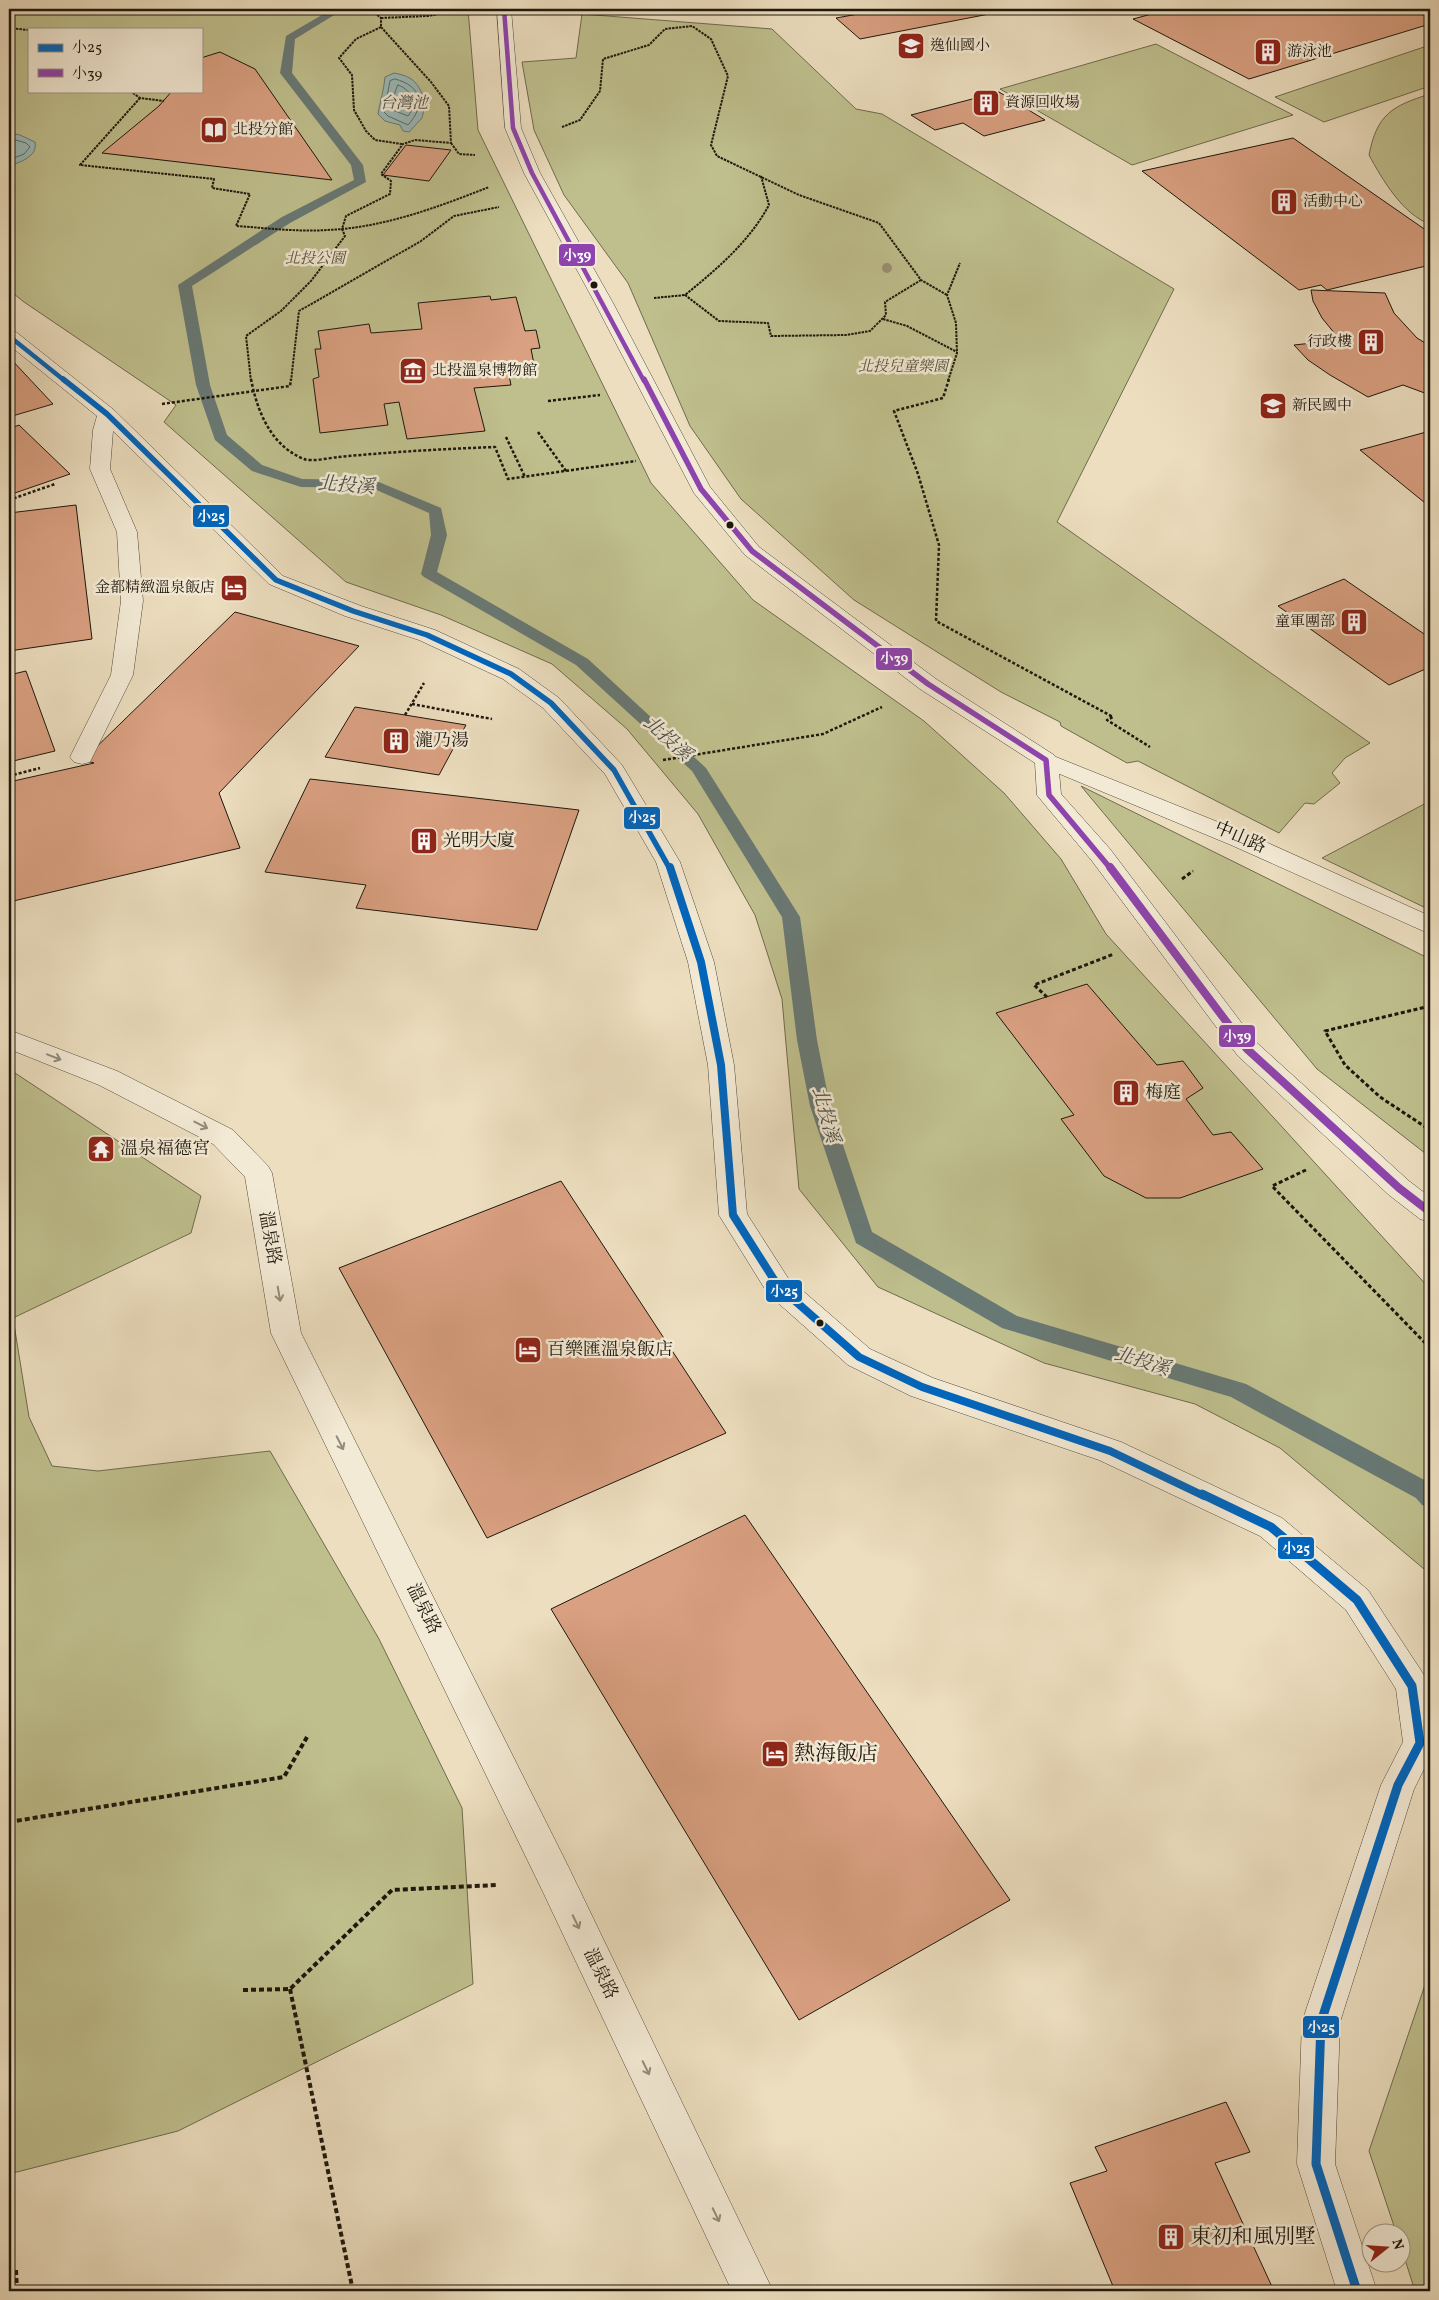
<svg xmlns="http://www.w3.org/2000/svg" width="1439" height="2300" viewBox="0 0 1439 2300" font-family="Vollkorn,'Noto Serif TC',serif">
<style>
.green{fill:#bfbf8d;stroke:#6e6b4d;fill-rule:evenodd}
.water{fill:#9abbba;stroke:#687975}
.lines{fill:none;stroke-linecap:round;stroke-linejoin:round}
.shore{stroke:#5c6964;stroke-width:1}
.stream{fill:#687975;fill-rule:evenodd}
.building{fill:#d9a081;stroke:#1e170d}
.lane-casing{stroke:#52493a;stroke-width:1}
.street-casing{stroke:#52493a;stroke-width:1}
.path-far3{stroke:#1e170d;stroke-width:2;stroke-dasharray:2.5 1;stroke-linecap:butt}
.path-far2{stroke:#1e170d;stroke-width:2.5;stroke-dasharray:3 2;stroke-linecap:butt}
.path-far1{stroke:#1e170d;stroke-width:3;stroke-dasharray:4 2.5;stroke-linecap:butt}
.path{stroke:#1e170d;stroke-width:4;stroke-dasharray:5 3;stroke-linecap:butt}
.lane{fill:#f3ead5;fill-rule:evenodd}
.street{fill:#f3ead5;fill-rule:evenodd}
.bus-1-far3-casing{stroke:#f3ead5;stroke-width:7}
.bus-1-far2-casing{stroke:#f3ead5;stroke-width:9}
.bus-1-far1-casing{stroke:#f3ead5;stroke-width:11}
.bus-1-casing{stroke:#f3ead5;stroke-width:13}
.bus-2-far2-casing{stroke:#f3ead5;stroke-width:7}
.bus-2-far1-casing{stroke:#f3ead5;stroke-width:9}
.bus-2-casing{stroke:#f3ead5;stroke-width:11}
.bus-1-far3{stroke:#0065bd;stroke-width:4.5}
.bus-1-far2{stroke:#0065bd;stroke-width:5.5}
.bus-1-far1{stroke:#0065bd;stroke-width:8}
.bus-1{stroke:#0065bd;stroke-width:9}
.bus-2-far2{stroke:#8e44ad;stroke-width:4.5}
.bus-2-far1{stroke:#8e44ad;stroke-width:5.5}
.bus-2{stroke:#8e44ad;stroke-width:8}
.tree{fill:#9a9176}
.oneway{stroke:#938b7b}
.bus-dot{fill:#1e170d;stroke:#f3ead5;stroke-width:2}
.labels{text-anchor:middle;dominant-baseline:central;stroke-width:5;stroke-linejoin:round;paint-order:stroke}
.far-poi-label{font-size:15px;fill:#1e170d;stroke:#f3ead5;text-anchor:start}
.far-park-label{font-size:15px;font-style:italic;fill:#56523a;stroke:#f3ead5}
.far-water-label{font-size:16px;font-style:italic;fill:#49504a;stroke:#f3ead5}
.poi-label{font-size:18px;fill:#1e170d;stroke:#f3ead5;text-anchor:start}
.street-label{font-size:18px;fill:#1e170d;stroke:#f3ead5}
.water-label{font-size:19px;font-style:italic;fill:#49504a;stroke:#f3ead5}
.near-poi-label{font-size:21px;fill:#1e170d;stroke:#f3ead5;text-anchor:start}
.line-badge{stroke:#f3ead5;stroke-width:2}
.badge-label{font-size:14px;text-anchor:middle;font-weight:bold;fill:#fff}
</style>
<rect width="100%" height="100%" fill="#ecdebf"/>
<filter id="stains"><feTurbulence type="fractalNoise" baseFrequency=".004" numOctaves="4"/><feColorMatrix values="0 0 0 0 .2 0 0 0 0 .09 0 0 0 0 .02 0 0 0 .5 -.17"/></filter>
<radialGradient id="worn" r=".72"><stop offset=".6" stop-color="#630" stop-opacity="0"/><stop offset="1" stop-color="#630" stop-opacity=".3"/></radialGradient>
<g class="green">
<path d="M9,9H468L478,130L651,483L753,600L924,721L1004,793L1061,859L1106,934L1430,1289V1574L1280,1448L1195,1404L1044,1363L878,1287L799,1189L782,999L755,915L698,814L627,729L552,664L441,615L346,582L164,422L176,405L24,302L9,290ZM29,29H201V91H29Z"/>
<path d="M582,14L772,29L856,109L882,114L1174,289L1057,522L1370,743L1345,758L1332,773L1340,783L1314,804L1305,803L1279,833L1138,761L1127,763L1061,726L1060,722L1001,692L854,600L741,499L690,426L628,283L564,195L534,130L522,62L576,58Z"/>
<path d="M1156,44L1293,115L1132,165L1000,89Z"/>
<path d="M1430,45V86L1324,122L1275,97Z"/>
<path d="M1430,94V224C1403,215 1382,179 1369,155C1377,114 1392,106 1430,94Z"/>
<path d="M1081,786L1430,959V1157L1317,1069Z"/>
<path d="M1430,801V910L1322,858Z"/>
<path d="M9,1069L201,1196L191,1233L13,1318L29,1417L52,1466L98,1471L270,1451L379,1639L462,1808L473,1984L178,2131L9,2174Z"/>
<path d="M1430,1970V2291H1415L1402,2250V2232H1396L1369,2151Z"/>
</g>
<g class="water">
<path d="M394,73C415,77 417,83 426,101L422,118L409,132L403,131L400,125L385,121L378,114C380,101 384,90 385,77Z"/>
<path d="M9,133L20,135L35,142C38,157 20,162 9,166Z"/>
</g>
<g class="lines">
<g class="shore">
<path d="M395,79C422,86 426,105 408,125L388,116L384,112L390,81Z"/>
<path d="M398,85C412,90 418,104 408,116L390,109Z"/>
<path d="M9,138L26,143L30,147L24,154L9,160"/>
</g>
<path class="stream" d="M332,9H344L295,39L292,73L363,165L366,182L290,223L192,286L210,385L227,435L262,465L302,479L374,480L441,508L447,535L437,572L588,659L706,768L800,917L817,1040L830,1106L872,1232L1017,1316L1246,1384L1430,1483V1507L1422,1505L1416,1498L1231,1397L1002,1328L856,1243L810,1106L797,1040L782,917L692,771L576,665L424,577L421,574L431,535L429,513L372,488L301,487L252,471L215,440L196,385L178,285L282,217L354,180L351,165L280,73L286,36Z"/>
</g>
<g class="building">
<path d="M886,9H1015L860,39L836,18Z"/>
<path d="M1170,9H1410L1430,18V24L1249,79L1133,19Z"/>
<path d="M220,52L255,69L332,180L102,153L159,106L172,91H201V59L204,57Z"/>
<path d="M999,92L1045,120L984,136L963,123L935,130L911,115Z"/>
<path d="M1293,138L1430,233V265L1327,290L1321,285L1299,290L1142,171Z"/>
<path d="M406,145L451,150L429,181L383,175Z"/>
<path d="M1311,290L1385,293L1394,313L1417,338L1430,346V395L1403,385L1368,397L1330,375L1308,360L1294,345L1340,340L1322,318L1313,301Z"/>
<path d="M490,296L491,300L516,297L525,331L536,330L540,348L531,349L534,364L507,366L511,385L474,388L485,431L407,439L399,402L384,404L388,425L320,433L313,379L319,377L315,349H321L318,331L369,324L371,333L422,329L418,303Z"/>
<path d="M9,357L53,404L9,417Z"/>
<path d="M19,425L70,474L9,495V429Z"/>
<path d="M1430,431V507L1360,450Z"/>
<path d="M76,505L92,639L9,651V513Z"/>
<path d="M1344,579L1430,638V667L1389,685L1278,606Z"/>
<path d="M235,612L359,646L219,793L240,848L9,902V782L94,763L83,760Z"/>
<path d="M26,671L55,751L9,762V675Z"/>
<path d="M355,707L405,715L466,725L439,775L325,757Z"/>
<path d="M310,779L579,810L537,930L356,908L366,885L265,872Z"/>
<path d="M1087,984L1157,1065L1183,1061L1203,1088L1186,1099L1213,1135L1231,1132L1263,1169L1180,1198H1146L1104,1176L1061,1119L1074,1115L996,1013Z"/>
<path d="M561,1181L726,1433L487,1538L339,1268Z"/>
<path d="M745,1515L1010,1900L799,2020L551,1609Z"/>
<path d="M1226,2102L1250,2152L1215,2163L1274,2291H1115L1070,2183L1107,2171L1095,2147Z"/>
</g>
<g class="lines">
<g class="lane-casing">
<g id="lane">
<path d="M9,331L16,332L114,410L283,576L361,606L435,630L519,669L559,698L622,765L680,862L714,962L734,1065L747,1214L788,1278L870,1349L933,1378L1121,1442L1282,1518L1368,1590L1424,1675L1430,1697V1757L1414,1789L1340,2022L1335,2164L1377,2291H1337L1297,2164L1302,2022L1381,1785L1403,1742L1396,1689L1346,1610L1260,1536L1099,1460L911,1396L848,1365L768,1294L719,1215L708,1065L688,962L656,862L605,774L543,708L503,679L419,640L345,616L269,584L113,431L110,469L137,532L143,601L133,675L90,762L82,764L74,762L70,757L111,675L121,601L117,532L90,469L93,430L97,416L9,345Z"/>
<path d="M1046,753L1248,834L1430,916V934L1231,845L1038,765L1034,760L1038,755Z"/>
</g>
</g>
<g class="street-casing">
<g id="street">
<path d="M497,9H511L521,128L540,173L613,303L710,487L759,547L936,679L1054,755L1058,760L1061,794L1110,849L1256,1042L1409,1181L1430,1197V1222L1420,1219L1389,1195L1238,1056L1092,861L1041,800L1037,795L1035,763L920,689L745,555L694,493L595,303L524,173L505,128Z"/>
<path d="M9,1030L117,1071L233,1130L268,1166L272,1173L301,1333L568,1866L773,2291H732L542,1890L271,1333L245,1177L213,1144L99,1085L9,1049Z"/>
</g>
</g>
<g class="path-far3">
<path d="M381,18L428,16L459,10"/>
<path d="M381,27L356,39L339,58L352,75L354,110L366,131L375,140L402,144"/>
<path d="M9,28L29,30"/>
<path d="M130,91L140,98L164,101"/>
<path d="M140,98L80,165L214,179L212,188L250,194L236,226C266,228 297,232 327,230C383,228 438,207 489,187"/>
<path d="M562,127L580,120L600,91L603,59L649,45L665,29L692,26L711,39L728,76L711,145L717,156L799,195L879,223L921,280L947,295"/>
<path d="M451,143L459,154L475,155"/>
<path d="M761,176L769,205C749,242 717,269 685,295L719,321L768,323L771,336L846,335L870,331L886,315L885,302L921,280"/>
<path d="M654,298L685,295"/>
<path d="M883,319L907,326L957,352"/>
<path d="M251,381L246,336L281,311L311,281L345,236L342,229L346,216L390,194L391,181L381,174L403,144L415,140L451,143L449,106L431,82L381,27V18L371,10L365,9"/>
<path d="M291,381L299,311L421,241L454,216L499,207"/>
<path d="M948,381L957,353L956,323L947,295L960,263"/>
</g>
<g class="path-far2">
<path d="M251,379C257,411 271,446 304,459C312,462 329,458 338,457C390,452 442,449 495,447L508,479L636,461"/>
<path d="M949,379L943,398L894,411L918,474L939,545L936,621L1113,717L1107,720L1150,747"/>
<path d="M548,401L600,395"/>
<path d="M162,404L290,386L291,379"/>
<path d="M538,432L566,471"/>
<path d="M506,437L525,477"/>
<path d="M9,500L55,484"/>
<path d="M412,704L492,719"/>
<path d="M405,715L424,683"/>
<path d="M663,760L823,734L882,707"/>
<path d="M9,776L40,768"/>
</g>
<g class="path-far1">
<path d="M1182,879L1193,871"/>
<path d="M1047,997L1034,985L1114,954"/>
<path d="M1430,1006L1325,1031L1345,1065L1380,1097L1430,1130"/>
<path d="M1306,1170L1272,1186L1430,1348"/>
</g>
<g class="path">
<path d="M9,1822L284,1777L307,1737"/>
<path d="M290,1989L353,2291"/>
<path d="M243,1990L290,1989L392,1890L497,1885"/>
<path d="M16,2270L17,2291"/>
</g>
<use href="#lane" class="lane"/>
<use href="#street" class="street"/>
<g class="bus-1-far3-casing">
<path id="bus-1-far3" d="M9,336L65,381"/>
</g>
<g class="bus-1-far2-casing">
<path id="bus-1-far2" d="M63,379L107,414L276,580L353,611L427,635L511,674L551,703L614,770L670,869"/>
</g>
<g class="bus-1-far1-casing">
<path id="bus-1-far1" d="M670,867L701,962L721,1065L733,1215L778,1286L859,1357L922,1387L1110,1451L1204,1496"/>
</g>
<g class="bus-1-casing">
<path id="bus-1" d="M1202,1494L1271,1527L1357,1600L1412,1686L1420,1743L1398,1785L1321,2022L1316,2164L1357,2291"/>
</g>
<g class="bus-2-far2-casing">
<path id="bus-2-far2" d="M504,9L513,128L532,173L644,381"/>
</g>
<g class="bus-2-far1-casing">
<path id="bus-2-far1" d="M644,379L701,489L752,551L928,684L1046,760L1049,795L1111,869"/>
</g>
<g class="bus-2-casing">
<path id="bus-2" d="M1110,867L1247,1049L1399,1188L1430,1212"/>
</g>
<use href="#bus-1-far3" class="bus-1-far3"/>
<use href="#bus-1-far2" class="bus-1-far2"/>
<use href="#bus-1-far1" class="bus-1-far1"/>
<use href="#bus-1" class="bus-1"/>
<use href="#bus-2-far2" class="bus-2-far2"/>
<use href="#bus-2-far1" class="bus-2-far1"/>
<use href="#bus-2" class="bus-2"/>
</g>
<circle class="tree" cx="887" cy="268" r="5"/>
<defs><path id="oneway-shaft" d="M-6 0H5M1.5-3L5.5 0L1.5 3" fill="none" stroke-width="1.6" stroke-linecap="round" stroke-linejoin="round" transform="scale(1.25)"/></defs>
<g class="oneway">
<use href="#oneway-shaft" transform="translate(54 1057) rotate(21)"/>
<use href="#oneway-shaft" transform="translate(201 1125) rotate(27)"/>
<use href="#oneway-shaft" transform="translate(279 1294) rotate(80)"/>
<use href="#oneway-shaft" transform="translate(340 1443) rotate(63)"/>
<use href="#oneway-shaft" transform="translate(576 1922) rotate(64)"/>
<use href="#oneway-shaft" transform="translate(646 2068) rotate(64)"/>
<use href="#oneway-shaft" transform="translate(716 2215) rotate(64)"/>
</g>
<defs>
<g id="school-square" transform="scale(1.4375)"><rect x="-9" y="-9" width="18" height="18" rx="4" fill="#8f2418" stroke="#f3ead5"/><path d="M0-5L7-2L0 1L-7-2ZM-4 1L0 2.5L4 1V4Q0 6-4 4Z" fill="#fff"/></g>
<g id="building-square" transform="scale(1.4375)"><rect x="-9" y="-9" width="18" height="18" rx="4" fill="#8f2418" stroke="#f3ead5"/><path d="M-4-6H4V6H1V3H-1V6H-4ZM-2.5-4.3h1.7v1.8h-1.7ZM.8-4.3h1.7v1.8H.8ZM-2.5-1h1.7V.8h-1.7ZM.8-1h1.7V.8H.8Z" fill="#fff"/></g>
<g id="library-square" transform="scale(1.4375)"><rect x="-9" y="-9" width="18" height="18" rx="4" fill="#8f2418" stroke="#f3ead5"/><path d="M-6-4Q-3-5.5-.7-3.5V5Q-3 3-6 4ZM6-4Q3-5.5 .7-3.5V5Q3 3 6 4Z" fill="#fff"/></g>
<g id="museum-square" transform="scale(1.4375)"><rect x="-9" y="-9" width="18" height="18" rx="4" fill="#8f2418" stroke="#f3ead5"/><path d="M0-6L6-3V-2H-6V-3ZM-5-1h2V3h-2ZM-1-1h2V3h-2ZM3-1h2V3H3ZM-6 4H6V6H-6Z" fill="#fff"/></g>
<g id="hotel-square" transform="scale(1.4375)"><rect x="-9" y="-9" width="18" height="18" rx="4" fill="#8f2418" stroke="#f3ead5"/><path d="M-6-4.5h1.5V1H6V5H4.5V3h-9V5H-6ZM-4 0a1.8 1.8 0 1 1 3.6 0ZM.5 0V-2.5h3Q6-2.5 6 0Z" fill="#fff"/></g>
<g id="temple-square" transform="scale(1.4375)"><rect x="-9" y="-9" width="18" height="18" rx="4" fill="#8f2418" stroke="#f3ead5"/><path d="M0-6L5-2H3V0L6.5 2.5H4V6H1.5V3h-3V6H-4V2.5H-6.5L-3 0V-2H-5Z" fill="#fff"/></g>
</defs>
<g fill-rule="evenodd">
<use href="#school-square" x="911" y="46"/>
<use href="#building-square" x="1268" y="52"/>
<use href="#building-square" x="986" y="103"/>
<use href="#library-square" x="214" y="130"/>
<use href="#building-square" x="1284" y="202"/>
<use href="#building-square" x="1371" y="342"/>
<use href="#museum-square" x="413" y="371"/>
<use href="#school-square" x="1273" y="406"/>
<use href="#hotel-square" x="234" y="588"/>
<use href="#building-square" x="1354" y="622"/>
<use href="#building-square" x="396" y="741"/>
<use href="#building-square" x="424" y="841"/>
<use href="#building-square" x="1126" y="1093"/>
<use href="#temple-square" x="101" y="1149"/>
<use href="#hotel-square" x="528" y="1350"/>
<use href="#hotel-square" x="775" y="1754"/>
<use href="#building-square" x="1171" y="2237"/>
</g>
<g class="bus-dot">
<circle cx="594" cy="285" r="4.5"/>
<circle cx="730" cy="525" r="4.5"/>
<circle cx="820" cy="1323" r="4.5"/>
</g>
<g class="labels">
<g class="far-poi-label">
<text x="930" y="46">逸仙國小</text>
<text x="1287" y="52">游泳池</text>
<text x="1005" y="103">資源回收場</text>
<text x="233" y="130">北投分館</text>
<text x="1303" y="202">活動中心</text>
<text x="1352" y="342" text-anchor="end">行政樓</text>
<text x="432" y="371">北投溫泉博物館</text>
<text x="1292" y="406">新民國中</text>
<text x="215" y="588" text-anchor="end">金都精緻溫泉飯店</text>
<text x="1335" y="622" text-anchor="end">童軍團部</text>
</g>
<g class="far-park-label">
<text x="315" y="259">北投公園</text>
<text x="903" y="367">北投兒童樂園</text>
</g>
<g class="far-water-label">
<text x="404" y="104">台灣池</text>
</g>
<g class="poi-label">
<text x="415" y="741">瀧乃湯</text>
<text x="443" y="841">光明大廈</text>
<text x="1145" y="1093">梅庭</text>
<text x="120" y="1149">溫泉福德宮</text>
<text x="547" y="1350">百樂匯溫泉飯店</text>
</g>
<g class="street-label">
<text transform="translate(1240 838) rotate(23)">中山路</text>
<text transform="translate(269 1238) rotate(80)">溫泉路</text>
<text transform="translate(423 1609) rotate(64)">溫泉路</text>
<text transform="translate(600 1974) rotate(64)">溫泉路</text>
</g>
<g class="water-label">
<text transform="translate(346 486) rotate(4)">北投溪</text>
<text transform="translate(667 739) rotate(42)">北投溪</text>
<text transform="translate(825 1115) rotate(75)">北投溪</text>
<text transform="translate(1142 1362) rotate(17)">北投溪</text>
</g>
<g class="near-poi-label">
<text x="794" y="1754">熱海飯店</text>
<text x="1190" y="2237">東初和風別墅</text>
</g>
</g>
<g class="line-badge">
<rect x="558" y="243" width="38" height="24" rx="5" fill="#8e44ad"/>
<rect x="192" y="504" width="38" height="24" rx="5" fill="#0065bd"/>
<rect x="875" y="647" width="38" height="24" rx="5" fill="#8e44ad"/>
<rect x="623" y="806" width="38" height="24" rx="5" fill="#0065bd"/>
<rect x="1218" y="1024" width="38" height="24" rx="5" fill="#8e44ad"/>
<rect x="765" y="1279" width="38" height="24" rx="5" fill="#0065bd"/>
<rect x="1277" y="1536" width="38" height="24" rx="5" fill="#0065bd"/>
<rect x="1302" y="2015" width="38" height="24" rx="5" fill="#0065bd"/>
</g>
<g class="badge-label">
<text x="577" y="260">小39</text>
<text x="211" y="521">小25</text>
<text x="894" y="663">小39</text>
<text x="642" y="822">小25</text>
<text x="1237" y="1041">小39</text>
<text x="784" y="1296">小25</text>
<text x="1296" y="1553">小25</text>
<text x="1321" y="2032">小25</text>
</g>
<rect width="1439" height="2300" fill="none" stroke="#ecdebf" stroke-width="30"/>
<rect x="10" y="10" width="1419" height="2280" fill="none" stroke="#1e170d" stroke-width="2.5"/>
<rect x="15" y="15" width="1409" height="2270" fill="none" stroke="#1e170d"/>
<rect x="28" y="28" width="175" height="65" fill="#f3ead5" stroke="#9e9685"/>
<rect x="38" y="44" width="25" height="8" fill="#0065bd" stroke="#9e9685"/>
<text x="72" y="52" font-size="15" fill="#1e170d">小25</text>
<rect x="38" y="69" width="25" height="8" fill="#8e44ad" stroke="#9e9685"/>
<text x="72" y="78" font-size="15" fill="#1e170d">小39</text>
<g transform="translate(1386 2248) rotate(73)"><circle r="24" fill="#f3ead5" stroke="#9e9685"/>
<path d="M0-4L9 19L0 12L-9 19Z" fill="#8f2418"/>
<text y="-8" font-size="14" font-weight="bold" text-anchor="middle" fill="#1e170d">N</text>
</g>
<rect width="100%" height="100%" filter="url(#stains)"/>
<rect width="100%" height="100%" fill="url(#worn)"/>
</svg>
